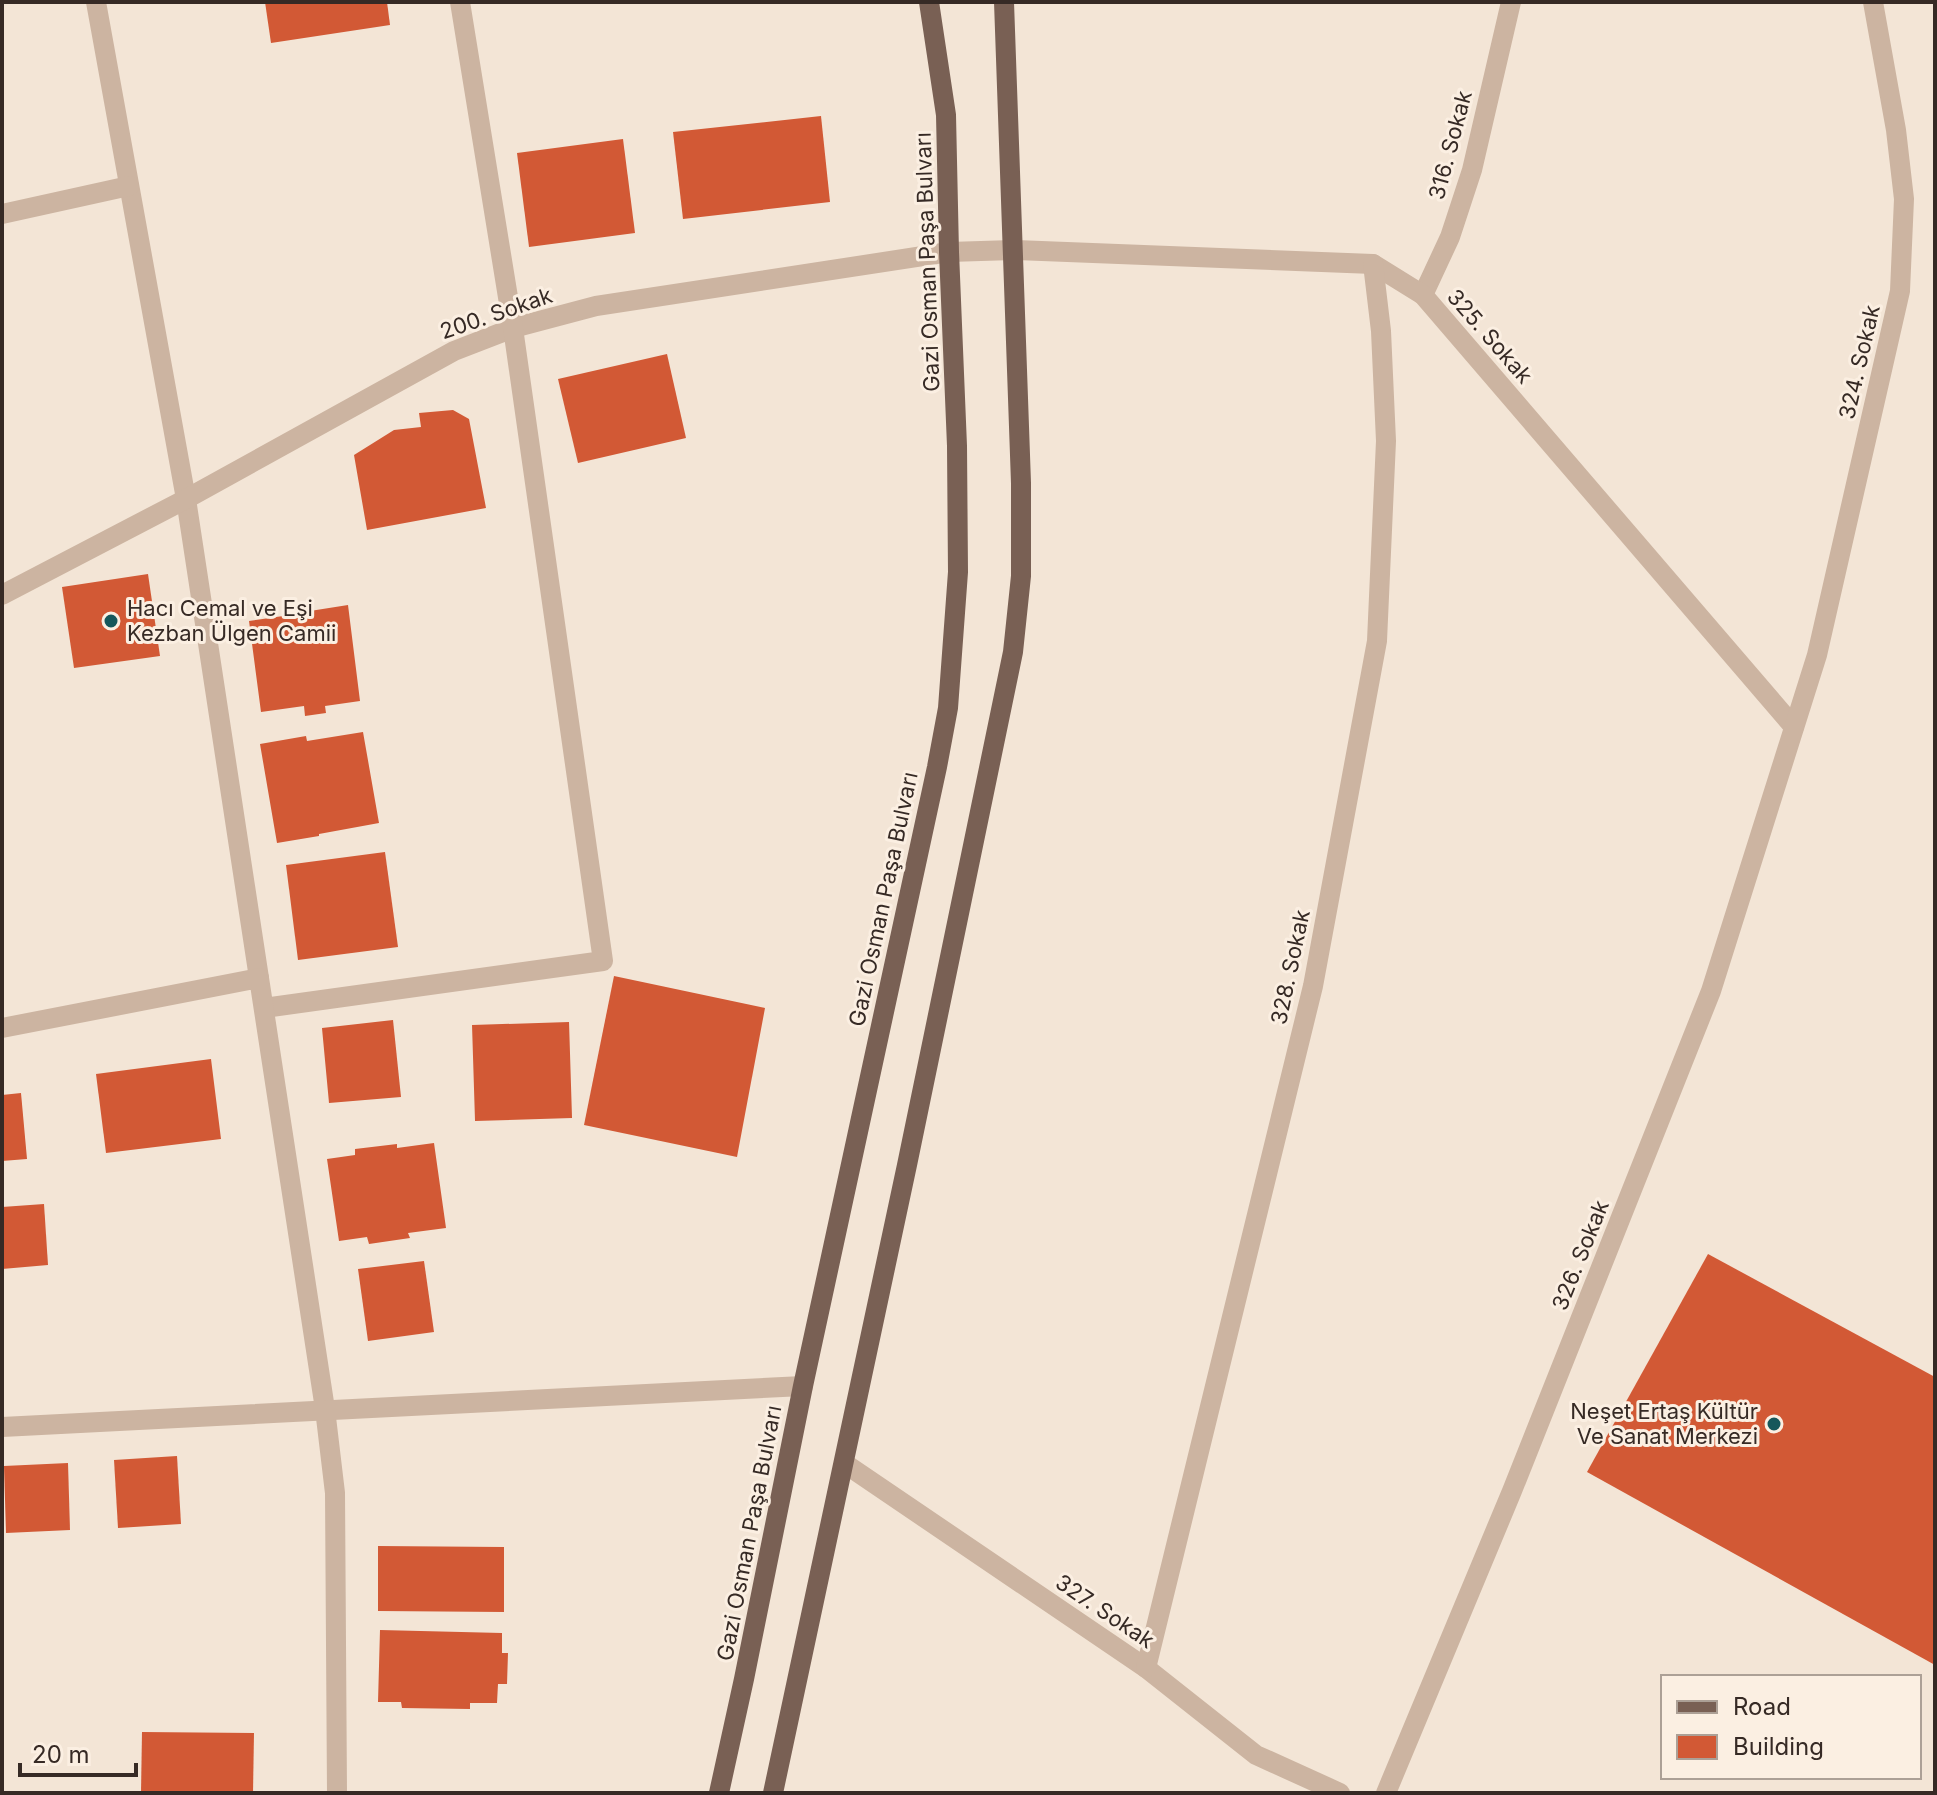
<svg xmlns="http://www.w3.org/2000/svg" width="1937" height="1795" viewBox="0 0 1937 1795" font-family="Inter,sans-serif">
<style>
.building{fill:#d25935}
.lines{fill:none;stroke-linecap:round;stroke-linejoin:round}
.minor{stroke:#ccb4a1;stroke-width:20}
.major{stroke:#796054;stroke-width:20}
.poi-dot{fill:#16575b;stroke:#fbefe2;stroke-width:3}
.labels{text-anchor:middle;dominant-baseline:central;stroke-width:6;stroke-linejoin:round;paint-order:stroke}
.street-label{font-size:22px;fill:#362a25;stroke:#fbefe2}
.poi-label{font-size:22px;fill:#362a25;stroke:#fbefe2;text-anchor:start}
</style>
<rect width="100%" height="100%" fill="#f3e5d6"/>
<g class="building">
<path d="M265,2H387L390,25L271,43Z"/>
<path d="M821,116L830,202L683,219L673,132Z"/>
<path d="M623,139L635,233L529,247L517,153Z"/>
<path d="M667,354L686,438L578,463L558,379Z"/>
<path d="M453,410L469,419L486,508L367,530L354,455L394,430L421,427L419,413Z"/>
<path d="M148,574L160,656L74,668L62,587Z"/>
<path d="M308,603L310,611L348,605L360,701L325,706L326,713L305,716L304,706L261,712L249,621L290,615L289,606Z"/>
<path d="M363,732L379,823L319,834V836L277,843L260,744L306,736L307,741Z"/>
<path d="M385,852L398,947L298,960L286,865Z"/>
<path d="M614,976L765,1008L737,1157L584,1125Z"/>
<path d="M393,1020L401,1097L329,1103L322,1028Z"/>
<path d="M569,1022L572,1118L475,1121L472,1025Z"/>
<path d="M211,1059L221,1139L106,1153L96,1074Z"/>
<path d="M21,1093L27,1159L2,1161V1095Z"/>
<path d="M434,1143L446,1228L408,1233L410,1238L369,1244L367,1237L339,1241L327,1159L355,1155V1149L397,1144V1148Z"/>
<path d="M44,1204L48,1265L2,1269V1207Z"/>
<path d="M1708,1254L1935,1377V1665L1587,1472Z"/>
<path d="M424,1261L434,1332L368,1341L358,1269Z"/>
<path d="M177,1456L181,1524L118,1528L114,1460Z"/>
<path d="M68,1463L70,1530L6,1533L4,1466Z"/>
<path d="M378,1546L504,1547V1612L378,1611Z"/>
<path d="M380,1630L502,1633V1653H508L507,1684H498L497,1703H470V1709L402,1708L401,1702H378Z"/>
<path d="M142,1732L254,1733L253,1793H141Z"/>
</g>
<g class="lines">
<g class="minor">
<path d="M96,2L186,499L259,978"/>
<path d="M2,214L129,186"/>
<path d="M1423,295L1450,237L1472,170L1511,2"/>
<path d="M2,595L186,499L454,351L513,328L596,306L949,252L1013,250L1373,264L1423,295L1794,727"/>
<path d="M264,1008L603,961L513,328L460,2"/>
<path d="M2,1028L259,978L325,1409L335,1493L337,1793"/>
<path d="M2,1427L803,1386"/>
<path d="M844,1463L1146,1668L1256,1755L1340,1793"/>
<path d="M1146,1668L1313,986L1377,641L1386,441L1381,331L1373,264"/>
<path d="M1386,1793L1512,1491L1711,991L1817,655L1900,291L1904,199L1896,130L1873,2"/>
</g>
<g class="major">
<path d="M719,1793L744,1679L803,1386L937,767L948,708L958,572L957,446L949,252L946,115L929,2"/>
<path d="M773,1793L907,1165L1013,652L1021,576V483L1004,2"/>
</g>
</g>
<g class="poi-dot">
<circle cx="111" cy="621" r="8"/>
<circle cx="1774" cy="1424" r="8"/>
</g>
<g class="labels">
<g class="street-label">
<text transform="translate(1450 145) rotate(-75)">316. Sokak</text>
<text transform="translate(927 262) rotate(-92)">Gazi Osman Paşa Bulvarı</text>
<text transform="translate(496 313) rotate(-19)">200. Sokak</text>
<text transform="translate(1490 336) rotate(49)">325. Sokak</text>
<text transform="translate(1859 362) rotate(-77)">324. Sokak</text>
<text transform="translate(883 899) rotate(-78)">Gazi Osman Paşa Bulvarı</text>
<text transform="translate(1290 967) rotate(-78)">328. Sokak</text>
<text transform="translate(1580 1255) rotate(-68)">326. Sokak</text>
<text transform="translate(749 1533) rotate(-79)">Gazi Osman Paşa Bulvarı</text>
<text transform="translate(1105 1611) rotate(34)">327. Sokak</text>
</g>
<g class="poi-label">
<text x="127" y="608">Hacı Cemal ve Eşi<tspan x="127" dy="25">Kezban Ülgen Camii</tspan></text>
<text x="1758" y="1411" text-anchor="end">Neşet Ertaş Kültür<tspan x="1758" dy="25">Ve Sanat Merkezi</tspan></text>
</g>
</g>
<rect width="1937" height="1795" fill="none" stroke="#362a25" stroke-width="8"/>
<rect x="1661" y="1675" width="260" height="104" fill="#fbefe2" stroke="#aca096" stroke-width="2"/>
<rect x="1677" y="1701" width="40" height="12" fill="#796054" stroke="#aca096" stroke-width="2"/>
<text x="1733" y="1715" font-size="24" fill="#362a25">Road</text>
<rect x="1677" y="1735" width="40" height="24" fill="#d25935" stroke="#aca096" stroke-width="2"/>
<text x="1733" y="1755" font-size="24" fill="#362a25">Building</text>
<path d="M20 1763v12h116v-12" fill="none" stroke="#362a25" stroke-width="4"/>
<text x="32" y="1763" font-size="24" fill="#362a25" stroke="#fbefe2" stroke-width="6" paint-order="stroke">20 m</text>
</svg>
